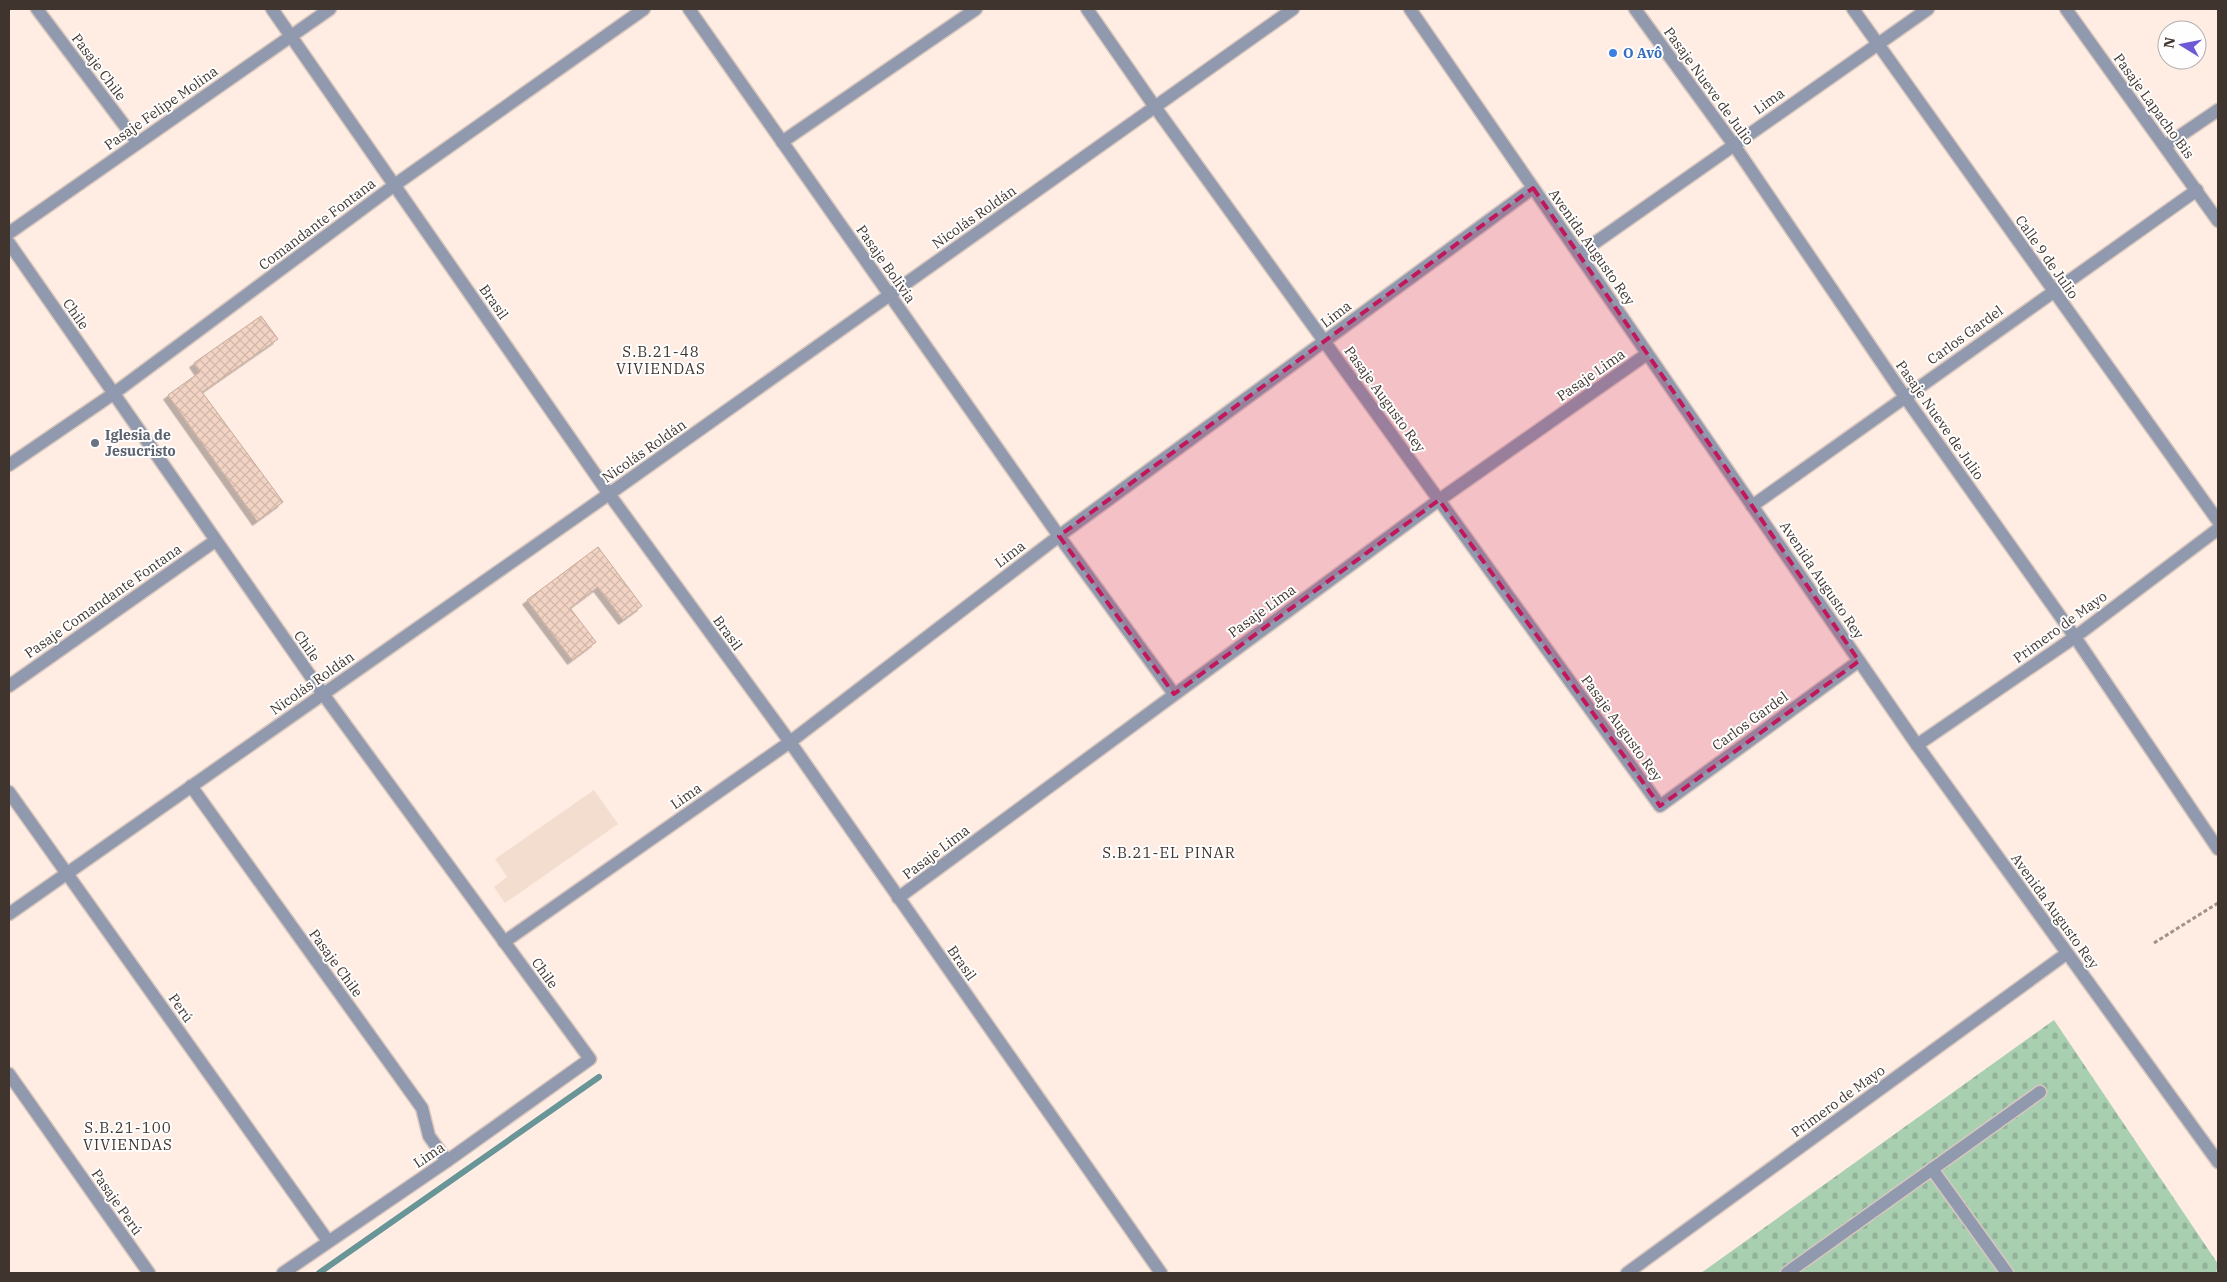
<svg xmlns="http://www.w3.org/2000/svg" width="2227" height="1282" viewBox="0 0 2227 1282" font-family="'IBM Plex Serif',serif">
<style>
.built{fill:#f3ddcf}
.cemetery{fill:url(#cemetery-stones)}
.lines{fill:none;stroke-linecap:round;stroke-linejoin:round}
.stream{stroke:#679598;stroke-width:6}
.building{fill:url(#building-cross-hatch);stroke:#c8ab9b;filter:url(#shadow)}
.minor-casing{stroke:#d9c7be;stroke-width:15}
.path{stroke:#a2938a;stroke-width:3;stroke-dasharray:4 2.5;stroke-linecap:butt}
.minor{stroke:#9099ad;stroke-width:12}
.marked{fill:#c2185b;fill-opacity:0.2;stroke:#c2185b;stroke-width:4;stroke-dasharray:10 6;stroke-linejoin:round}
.shop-dot{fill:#3f7fe0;stroke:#fefefe;stroke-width:2}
.worship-dot{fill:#6b7280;stroke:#fefefe;stroke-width:2}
.labels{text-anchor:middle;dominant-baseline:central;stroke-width:4;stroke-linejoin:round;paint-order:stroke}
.shop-label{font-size:14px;font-weight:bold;fill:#366cbe;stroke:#fefefe;text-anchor:start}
.street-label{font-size:14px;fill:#40352e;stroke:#fefefe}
.worship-label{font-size:14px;font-weight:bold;fill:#5b616d;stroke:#fefefe;text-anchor:start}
.neighbourhood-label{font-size:15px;letter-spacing:1px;fill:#40352e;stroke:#fefefe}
</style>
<defs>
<pattern id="cemetery-stones" width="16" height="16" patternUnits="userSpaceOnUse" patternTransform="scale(1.25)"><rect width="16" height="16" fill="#a9cfb1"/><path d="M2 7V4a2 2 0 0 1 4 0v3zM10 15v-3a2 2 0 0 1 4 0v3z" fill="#92b299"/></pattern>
<pattern id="building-cross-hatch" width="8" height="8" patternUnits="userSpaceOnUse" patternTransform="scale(1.25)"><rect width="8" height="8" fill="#f3d4c4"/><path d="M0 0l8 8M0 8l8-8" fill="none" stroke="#d1b7a9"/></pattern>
<filter id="shadow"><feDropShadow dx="-4.5" dy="4.5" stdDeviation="0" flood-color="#0004"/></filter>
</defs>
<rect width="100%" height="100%" fill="#ffece2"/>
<path class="built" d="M594,790L618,824L505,903L494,887L507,877L495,859Z"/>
<path class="cemetery" d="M2054,1020L2218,1264L2216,1273H1701Z"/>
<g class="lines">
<path class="stream" d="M319,1273L599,1077"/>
</g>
<g class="building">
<path d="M261,316L278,339L202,392L283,502L257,521L168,395L200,372L194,363Z"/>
<path d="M598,547L642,606L623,620L598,587L570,608L596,642L572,660L527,600Z"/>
</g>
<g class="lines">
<g class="minor-casing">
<g id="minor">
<path d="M37,9L137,142"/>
<path d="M272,9L609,494L790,742L1161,1273"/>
<path d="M689,9L1059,536L1174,694"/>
<path d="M1087,9L1155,107L1660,806L1859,661"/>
<path d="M1410,9L1917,745L2218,1162"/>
<path d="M1635,9L1734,145L1905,397L2075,637L2218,849"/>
<path d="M1853,9L2218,521"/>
<path d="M2066,9L2218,221"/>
<path d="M782,142L976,9"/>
<path d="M2165,146L2218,110"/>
<path d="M9,233L330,9"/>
<path d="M9,243L323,694L590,1059L447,1161L283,1273"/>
<path d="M1579,254L1928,9"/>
<path d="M9,465L113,394L396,184L644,9"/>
<path d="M1752,506L2197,190"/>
<path d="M9,686L215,541"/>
<path d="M1917,745L2075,637L2218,529"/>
<path d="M191,786L422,1108L429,1136L447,1161"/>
<path d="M9,792L328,1241"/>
<path d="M898,898L1439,500L1647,354"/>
<path d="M9,914L609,494L1293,9"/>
<path d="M504,942L790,742L1059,536L1533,188"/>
<path d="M9,1074L149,1273"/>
<path d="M1932,1169L2007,1273"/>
<path d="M1627,1273L2066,954"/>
<path d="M1787,1273L2040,1092"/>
</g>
</g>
<path class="path" d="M2154,943L2218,903"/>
<use href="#minor" class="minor"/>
</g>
<path class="marked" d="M1533,188L1859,661L1660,806L1439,500L1174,694L1059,536Z"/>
<circle class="shop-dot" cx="1613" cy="53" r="5"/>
<circle class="worship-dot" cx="95" cy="443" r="5"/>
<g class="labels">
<g class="shop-label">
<text x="1623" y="53">O Avô</text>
</g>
<g class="street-label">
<text transform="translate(99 67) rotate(53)">Pasaje Chile</text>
<text transform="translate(1709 86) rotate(54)">Pasaje Nueve de Julio</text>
<text transform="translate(1769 101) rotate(-36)">Lima</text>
<text transform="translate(2154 106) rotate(54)">Pasaje Lapacho Bis</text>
<text transform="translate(161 108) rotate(-35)">Pasaje Felipe Molina</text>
<text transform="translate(974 217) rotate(-35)">Nicolás Roldán</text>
<text transform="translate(317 224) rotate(-37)">Comandante Fontana</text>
<text transform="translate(1592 247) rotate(55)">Avenida Augusto Rey</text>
<text transform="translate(2047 257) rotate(55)">Calle 9 de Julio</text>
<text transform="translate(886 264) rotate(55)">Pasaje Bolivia</text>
<text transform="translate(494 302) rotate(55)">Brasil</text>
<text transform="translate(76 314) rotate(55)">Chile</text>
<text transform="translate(1336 314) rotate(-37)">Lima</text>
<text transform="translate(1965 335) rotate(-36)">Carlos Gardel</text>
<text transform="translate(1591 375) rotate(-35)">Pasaje Lima</text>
<text transform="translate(1385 399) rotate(54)">Pasaje Augusto Rey</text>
<text transform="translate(1940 420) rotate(55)">Pasaje Nueve de Julio</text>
<text transform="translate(644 451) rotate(-35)">Nicolás Roldán</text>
<text transform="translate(1010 554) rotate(-37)">Lima</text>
<text transform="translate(1822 580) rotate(56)">Avenida Augusto Rey</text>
<text transform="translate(103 601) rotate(-35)">Pasaje Comandante Fontana</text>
<text transform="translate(1262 611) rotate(-36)">Pasaje Lima</text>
<text transform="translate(2060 627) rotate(-36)">Primero de Mayo</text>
<text transform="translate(728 633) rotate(54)">Brasil</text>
<text transform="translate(307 646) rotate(55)">Chile</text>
<text transform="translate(312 683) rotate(-35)">Nicolás Roldán</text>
<text transform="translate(1750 721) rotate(-36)">Carlos Gardel</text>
<text transform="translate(1622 728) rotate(54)">Pasaje Augusto Rey</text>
<text transform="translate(686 796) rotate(-35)">Lima</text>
<text transform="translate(936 852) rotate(-37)">Pasaje Lima</text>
<text transform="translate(2055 911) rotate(54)">Avenida Augusto Rey</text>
<text transform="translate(336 963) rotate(54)">Pasaje Chile</text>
<text transform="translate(962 963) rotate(55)">Brasil</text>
<text transform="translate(545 973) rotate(54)">Chile</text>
<text transform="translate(181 1008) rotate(55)">Perú</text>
<text transform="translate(1838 1101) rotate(-36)">Primero de Mayo</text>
<text transform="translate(429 1155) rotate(-34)">Lima</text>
<text transform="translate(117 1202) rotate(55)">Pasaje Perú</text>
</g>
<g class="worship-label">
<text x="105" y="435">Iglesia de<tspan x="105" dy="16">Jesucristo</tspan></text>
</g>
<g class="neighbourhood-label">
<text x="661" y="351">S.B.21-48<tspan x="661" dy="17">VIVIENDAS</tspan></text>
<text x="1169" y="852">S.B.21-EL PINAR</text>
<text x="128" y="1127">S.B.21-100<tspan x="128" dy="17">VIVIENDAS</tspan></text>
</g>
</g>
<rect width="2227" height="1282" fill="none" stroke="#40352e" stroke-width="20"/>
<g transform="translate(2182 45) rotate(280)"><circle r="24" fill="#fefefe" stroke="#b2aeab"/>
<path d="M0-4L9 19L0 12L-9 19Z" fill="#6d5bd5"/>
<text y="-8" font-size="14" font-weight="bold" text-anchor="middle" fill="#40352e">N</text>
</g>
</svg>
